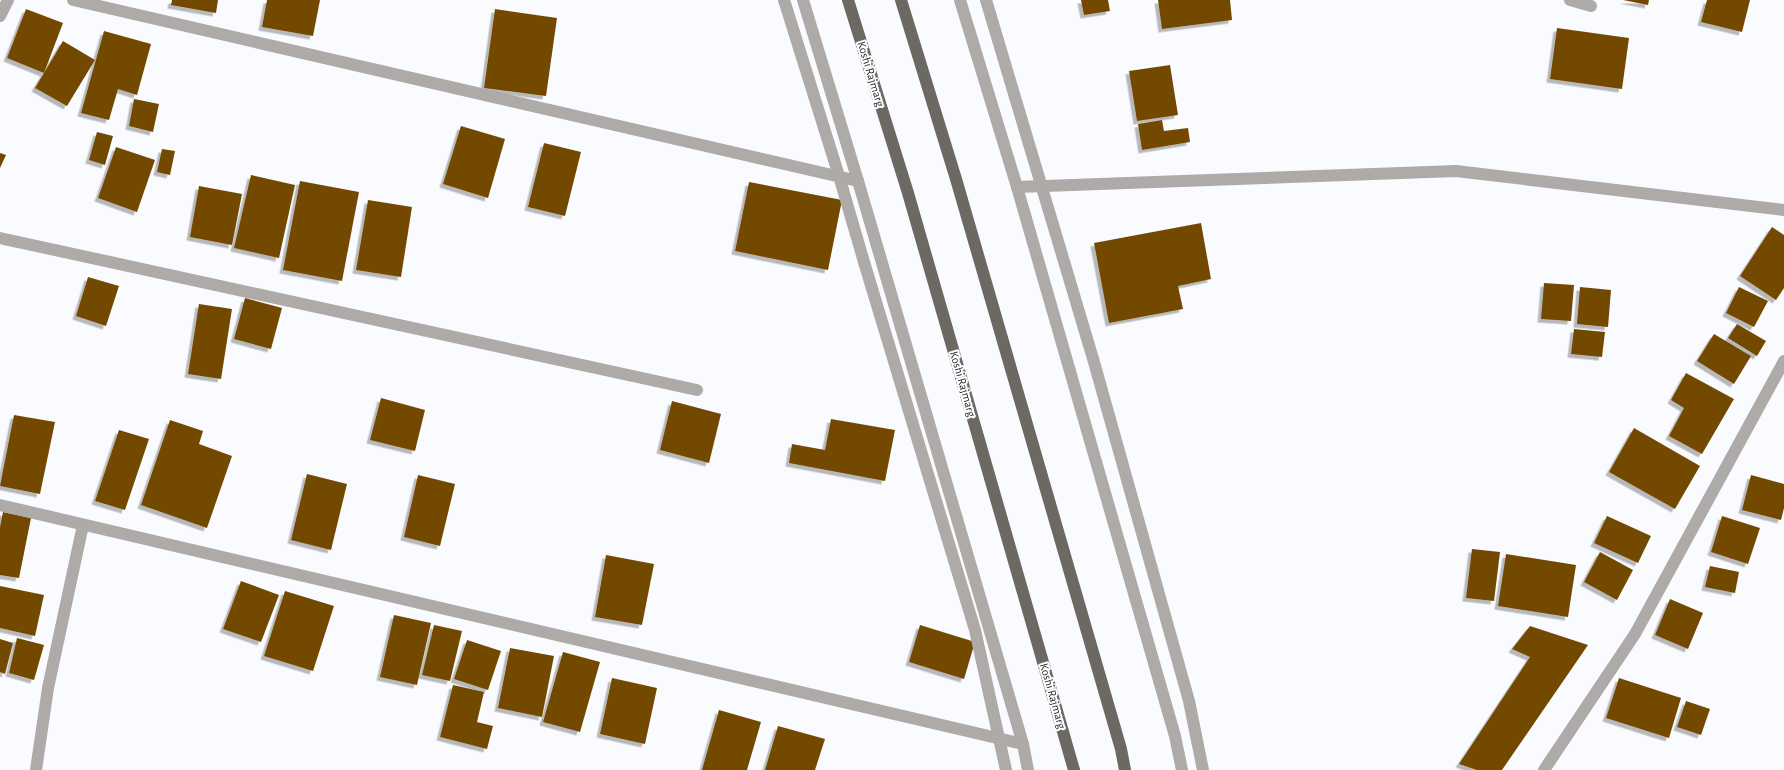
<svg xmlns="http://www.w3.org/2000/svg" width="1784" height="770" viewBox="0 0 1784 770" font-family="'Alegreya Sans',sans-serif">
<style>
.building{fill:#734a05;filter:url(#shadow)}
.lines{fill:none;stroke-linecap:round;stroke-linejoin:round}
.minor{stroke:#adaaa7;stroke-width:12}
.major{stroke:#6c6862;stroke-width:12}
.labels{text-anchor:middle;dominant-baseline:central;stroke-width:4;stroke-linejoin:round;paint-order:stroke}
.street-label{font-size:12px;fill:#2a2c2f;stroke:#fff}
</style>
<defs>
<filter id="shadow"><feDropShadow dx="-3.5" dy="3.5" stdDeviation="0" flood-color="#0004"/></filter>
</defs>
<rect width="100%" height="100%" fill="#fafbff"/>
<g class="building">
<path d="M172,0H218L216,13L171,5Z"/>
<path d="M267,0H320L313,36L262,27Z"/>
<path d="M1081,0H1108L1110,11L1084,15Z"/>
<path d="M1158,0H1230L1232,20L1162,29Z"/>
<path d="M1623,0H1649L1648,5Z"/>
<path d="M1707,0H1750L1742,32L1701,22Z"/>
<path d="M26,9L63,23L44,73L7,58Z"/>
<path d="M495,9L557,18L546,96L484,88Z"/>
<path d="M1557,28L1629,38L1622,89L1550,79Z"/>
<path d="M104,31L151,44L137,95L118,89L109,120L81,113Z"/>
<path d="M63,41L95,60L67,106L35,88Z"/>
<path d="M1170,65L1178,115L1137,121L1129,71Z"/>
<path d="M134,99L159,104L153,132L129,126Z"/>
<path d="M1162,120L1164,131L1188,128L1190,142L1142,150L1138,124Z"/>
<path d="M461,126L505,139L488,198L443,184Z"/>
<path d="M97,132L113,136L105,165L89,160Z"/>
<path d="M544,143L581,152L565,216L528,207Z"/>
<path d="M116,147L155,160L137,212L98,198Z"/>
<path d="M162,149L175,151L170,175L157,172Z"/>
<path d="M0,153L6,155L0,168Z"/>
<path d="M251,175L295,185L279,258L234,248Z"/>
<path d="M300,181L359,192L342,281L283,270Z"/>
<path d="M749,182L842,200L828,270L735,251Z"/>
<path d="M199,186L242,194L232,245L190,237Z"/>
<path d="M368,200L412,207L401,277L356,270Z"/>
<path d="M1201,223L1211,279L1178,286L1183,309L1109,323L1094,243Z"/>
<path d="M1772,227L1784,235V288L1776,300L1740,276Z"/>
<path d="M88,277L119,286L106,326L76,316Z"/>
<path d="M1544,283L1574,285L1571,321L1541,319Z"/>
<path d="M1580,287L1611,290L1608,327L1577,324Z"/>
<path d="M1739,287L1768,301L1754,327L1726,313Z"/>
<path d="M245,298L282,308L271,349L234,339Z"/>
<path d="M199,304L232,309L221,379L188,374Z"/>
<path d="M1737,324L1766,341L1757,356L1728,338Z"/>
<path d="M1574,329L1605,332L1602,357L1571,354Z"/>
<path d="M1714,334L1751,356L1734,384L1697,361Z"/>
<path d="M1686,373L1734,399L1702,454L1669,436L1684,408L1671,400Z"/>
<path d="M381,398L425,410L415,451L370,440Z"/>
<path d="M672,401L721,414L709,463L660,450Z"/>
<path d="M14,415L55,422L40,494L0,486Z"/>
<path d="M831,419L895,430L885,481L789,463L792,444L825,450Z"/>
<path d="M170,420L203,431L199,444L232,456L207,528L141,505Z"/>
<path d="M1634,428L1700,466L1675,509L1609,472Z"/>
<path d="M119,430L149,439L125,510L95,501Z"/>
<path d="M307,474L347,484L331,550L291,540Z"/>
<path d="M418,475L455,484L440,546L404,537Z"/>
<path d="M1751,475L1784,484V508L1781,520L1742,510Z"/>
<path d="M3,512L31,518L19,578L0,575V527Z"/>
<path d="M1607,516L1651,536L1638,563L1594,543Z"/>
<path d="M1722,516L1760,528L1748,564L1711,552Z"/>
<path d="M1472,549L1500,552L1494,601L1466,598Z"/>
<path d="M1600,552L1633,570L1617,600L1584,582Z"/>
<path d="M1506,554L1576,565L1568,617L1498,606Z"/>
<path d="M606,555L654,564L642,625L595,617Z"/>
<path d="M1710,566L1739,572L1735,593L1705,587Z"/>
<path d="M241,581L279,595L261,642L223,629Z"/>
<path d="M0,586L44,595L35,636L0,628Z"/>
<path d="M285,591L334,606L313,671L264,656Z"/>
<path d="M1670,599L1703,613L1688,649L1655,635Z"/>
<path d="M394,615L431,623L417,685L380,677Z"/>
<path d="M434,625L462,631L450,681L422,675Z"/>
<path d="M920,625L975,642L964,679L909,662Z"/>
<path d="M1530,626L1588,645L1502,770H1477L1459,764L1530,657L1512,649Z"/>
<path d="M17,638L44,645L34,680L9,673Z"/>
<path d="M0,639L13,643L5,674L0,672Z"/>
<path d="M467,640L501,651L488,690L454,679Z"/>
<path d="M510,648L554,656L542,717L498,708Z"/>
<path d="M563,652L600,662L580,732L543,722Z"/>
<path d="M612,678L657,688L645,744L600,734Z"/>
<path d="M1619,678L1681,698L1669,738L1606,718Z"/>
<path d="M453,685L484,692L477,722L493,726L487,749L440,737Z"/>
<path d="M1686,701L1710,709L1701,735L1677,727Z"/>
<path d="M719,710L761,722L747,770H702Z"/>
<path d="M778,726L825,739L815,770H765Z"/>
</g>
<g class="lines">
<g class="minor">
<path d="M73,0L858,181"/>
<path d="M784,0L839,176L864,262L975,630L1006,770"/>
<path d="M803,0L858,181L1023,744L1028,770"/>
<path d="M960,0L1017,187L1175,736L1182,770"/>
<path d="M986,0L1094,362L1189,701L1203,770"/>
<path d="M1570,0L1591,6"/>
<path d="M0,16L8,0"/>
<path d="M1017,187L1456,171L1784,210"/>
<path d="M0,238L697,390"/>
<path d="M0,505L1023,744"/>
<path d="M36,770L48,688L83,525"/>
<path d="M1544,770L1635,634L1784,361"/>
</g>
<g class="major">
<path d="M848,0L908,193L1074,770"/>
<path d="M901,0L956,179L1121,749L1125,770"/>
</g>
</g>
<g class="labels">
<g class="street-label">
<text transform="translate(871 74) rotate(73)">Koshi Rajmarg</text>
<text transform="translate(963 384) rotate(74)">Koshi Rajmarg</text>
<text transform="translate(1053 696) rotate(74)">Koshi Rajmarg</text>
</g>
</g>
</svg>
